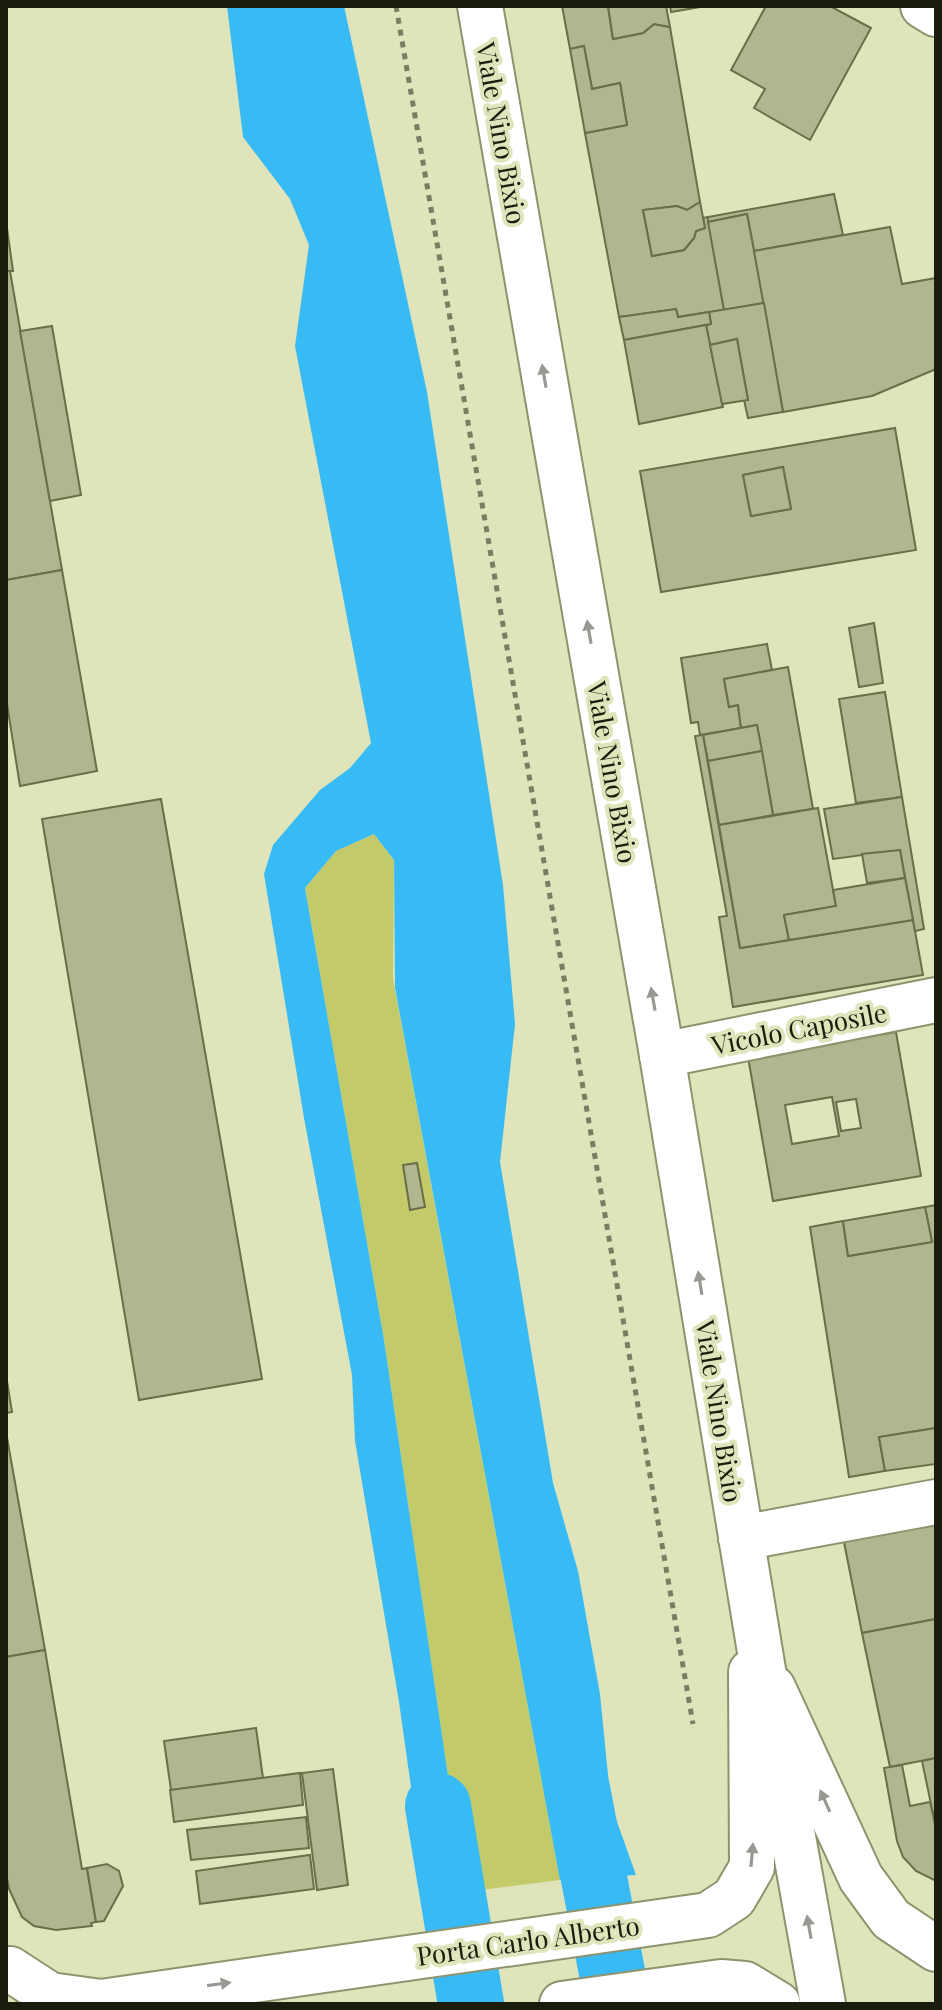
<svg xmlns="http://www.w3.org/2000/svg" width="942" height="2010" viewBox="0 0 942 2010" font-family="'Playfair Display',serif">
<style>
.green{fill:#c2ca69}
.water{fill:#38bbf5}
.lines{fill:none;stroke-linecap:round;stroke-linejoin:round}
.canal{stroke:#38bbf5;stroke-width:66}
.building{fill:#b2b68f;stroke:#6a6e49;stroke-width:2;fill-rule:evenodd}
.street-casing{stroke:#8f936d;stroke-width:48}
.secondary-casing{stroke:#8f936d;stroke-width:48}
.primary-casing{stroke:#8f936d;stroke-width:48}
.path{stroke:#7a7d62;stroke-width:5;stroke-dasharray:6 6;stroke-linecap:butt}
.street{stroke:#fff;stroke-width:44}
.secondary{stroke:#fff;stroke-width:44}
.primary{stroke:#fff;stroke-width:44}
.oneway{fill:#989992}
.labels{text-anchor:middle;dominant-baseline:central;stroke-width:8;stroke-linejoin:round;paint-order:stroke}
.street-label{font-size:26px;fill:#1b1c0d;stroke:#dfe4bb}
</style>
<rect width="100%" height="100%" fill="#dfe4bb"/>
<path class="green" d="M374,834L394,860L393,979L560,1880L465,1892L384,1340L305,888L336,851Z"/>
<path class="water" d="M227,6H344L427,392L503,885L515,1024L500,1162L553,1483L578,1571L600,1694L611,1805L636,1875L560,1880L395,988L394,860L374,834L336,851L305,888L384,1340L465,1892L427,1900L399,1702L355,1441L352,1375L304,1118L264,874L273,845L320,790L350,768L371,743L295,346L309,245L290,199L243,137Z"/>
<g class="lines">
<g class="canal">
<path d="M577,1789L618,2004"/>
<path d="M438,1806L471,2004"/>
</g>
</g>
<g class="building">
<path d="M562,6H608L613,39L643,33L654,24L670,27L700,202L687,210L677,206L643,210L652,256L684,250L694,238L696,231L705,228L703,218L708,217L724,310L678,317L676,309L619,317L585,133L627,125L620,83L592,89L584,46L570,49Z"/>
<path d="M608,6H666L670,27L654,24L643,33L613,39Z"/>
<path d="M670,6H706L671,12Z"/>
<path d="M766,6H830L871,28L810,140L754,108L765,89L731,70Z"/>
<path d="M584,46L592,89L620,83L627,125L585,133L570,49Z"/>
<path d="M834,194L843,235L754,251L747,214L708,222V217Z"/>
<path d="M700,202L705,228L696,231L694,238L684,250L652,256L643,210L677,206L687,210Z"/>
<path d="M747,214L764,303L724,310L708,222Z"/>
<path d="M6,221L13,271H6Z"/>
<path d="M890,227L902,284L936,278V369L872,396L783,412L754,251Z"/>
<path d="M6,271H10L62,570L6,580Z"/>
<path d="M764,303L783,412L748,418L744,400H748L737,339L710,345L706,325L711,324L709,312Z"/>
<path d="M676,309L678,317L709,312L711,324L624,340L619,317Z"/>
<path d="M706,325L723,407L639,424L624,340Z"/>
<path d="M52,326L81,495L50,501L20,331Z"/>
<path d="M737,339L748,400L722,404L710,345Z"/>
<path d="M895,428L916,550L661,592L640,471ZM783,467L791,509L751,516L743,475Z"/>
<path d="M783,467L791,509L751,516L743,475Z"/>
<path d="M62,570L97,771L20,786L6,698V580Z"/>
<path d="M874,623L883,683L859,687L849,628Z"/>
<path d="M767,644L772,670L724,679L729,707L738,705L741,728L700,735L698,722L691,723L681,658Z"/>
<path d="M788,667L813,809L773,815L757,725L741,728L738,705L729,707L724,679Z"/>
<path d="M885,692L902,797L856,803L839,699Z"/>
<path d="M757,725L762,751L708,761L703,735Z"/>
<path d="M703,735L740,948L913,920L923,975L733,1007L719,917L727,916L695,736Z"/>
<path d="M762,751L773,815L719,825L708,761Z"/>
<path d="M902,797L924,929L915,931L900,850L833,859L824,809Z"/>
<path d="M161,799L262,1379L139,1400L42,819Z"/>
<path d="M818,808L836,906L784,915L789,940L740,948L719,825Z"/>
<path d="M900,850L905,878L867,883L862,854Z"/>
<path d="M905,878L913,920L789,940L784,915L836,906L833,890Z"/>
<path d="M896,1032L921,1176L773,1201L748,1057ZM832,1097L839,1136L792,1144L785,1105ZM856,1099L861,1128L841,1131L836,1102Z"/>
<path d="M417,1163L425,1207L410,1210L403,1165Z"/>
<path d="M936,1205V1428L879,1437L885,1471L849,1477L810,1227L843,1221L848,1256L932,1242L925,1207Z"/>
<path d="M925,1207L932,1242L848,1256L843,1221Z"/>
<path d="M6,1375L12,1412L6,1413Z"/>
<path d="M936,1428V1464L885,1471L879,1437Z"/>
<path d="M6,1432L45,1650L6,1657Z"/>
<path d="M936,1519V1619L862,1633L842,1532Z"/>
<path d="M936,1619V1758L890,1767L862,1633Z"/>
<path d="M45,1650L82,1869L87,1868L96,1922L91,1923L92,1926L56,1930L34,1926L22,1917L9,1889L6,1873V1657Z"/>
<path d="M256,1728L263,1778L171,1790L164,1741Z"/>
<path d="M936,1758V1828L922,1761Z"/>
<path d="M902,1765L910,1806L930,1802L936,1828V1881L916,1871L903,1857L897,1841L884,1768Z"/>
<path d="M333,1769L348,1885L317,1890L302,1773Z"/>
<path d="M300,1773L303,1805L174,1822L170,1790Z"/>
<path d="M306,1817L309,1848L191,1860L187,1830Z"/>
<path d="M310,1855L314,1889L200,1904L196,1871Z"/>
<path d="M107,1864L119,1871L123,1886L104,1921L96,1922L87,1868Z"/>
</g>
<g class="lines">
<g class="street-casing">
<g id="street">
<path d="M923,6L936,14"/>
<path d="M662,1055L936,1000"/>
<path d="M741,1538L936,1502"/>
<path d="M10,1969L50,1995L101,2002L708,1915L734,1898L752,1867L751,1672"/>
<path d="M562,2004L721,1982L745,1984L778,2004"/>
</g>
</g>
<g class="secondary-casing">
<path id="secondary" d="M773,1688L861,1878L891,1919L936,1949"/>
</g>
<g class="primary-casing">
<path id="primary" d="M480,6L662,1055L762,1664L823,2004"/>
</g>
<path class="path" d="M396,6L693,1724"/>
<use href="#street" class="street"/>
<use href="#secondary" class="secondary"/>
<use href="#primary" class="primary"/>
</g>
<defs><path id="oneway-solid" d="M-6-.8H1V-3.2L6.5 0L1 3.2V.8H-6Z" transform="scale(2)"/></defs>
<g class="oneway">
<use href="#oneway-solid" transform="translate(544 376) rotate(-100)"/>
<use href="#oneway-solid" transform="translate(589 632) rotate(-100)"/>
<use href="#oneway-solid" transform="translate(653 999) rotate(-100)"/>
<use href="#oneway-solid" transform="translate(700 1283) rotate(-99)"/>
<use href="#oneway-solid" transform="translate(825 1801) rotate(-114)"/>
<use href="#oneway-solid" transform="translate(752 1855) rotate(-85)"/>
<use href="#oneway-solid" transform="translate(809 1927) rotate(-100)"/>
<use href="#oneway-solid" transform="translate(219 1984) rotate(-8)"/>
</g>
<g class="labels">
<g class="street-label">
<text transform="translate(502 133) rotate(80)">Viale Nino Bixio</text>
<text transform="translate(613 772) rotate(80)">Viale Nino Bixio</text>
<text transform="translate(799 1028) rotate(-11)">Vicolo Caposile</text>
<text transform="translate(720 1411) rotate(81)">Viale Nino Bixio</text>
<text transform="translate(528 1940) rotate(-8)">Porta Carlo Alberto</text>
</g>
</g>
<rect width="942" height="2010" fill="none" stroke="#1b1c0d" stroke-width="16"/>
</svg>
